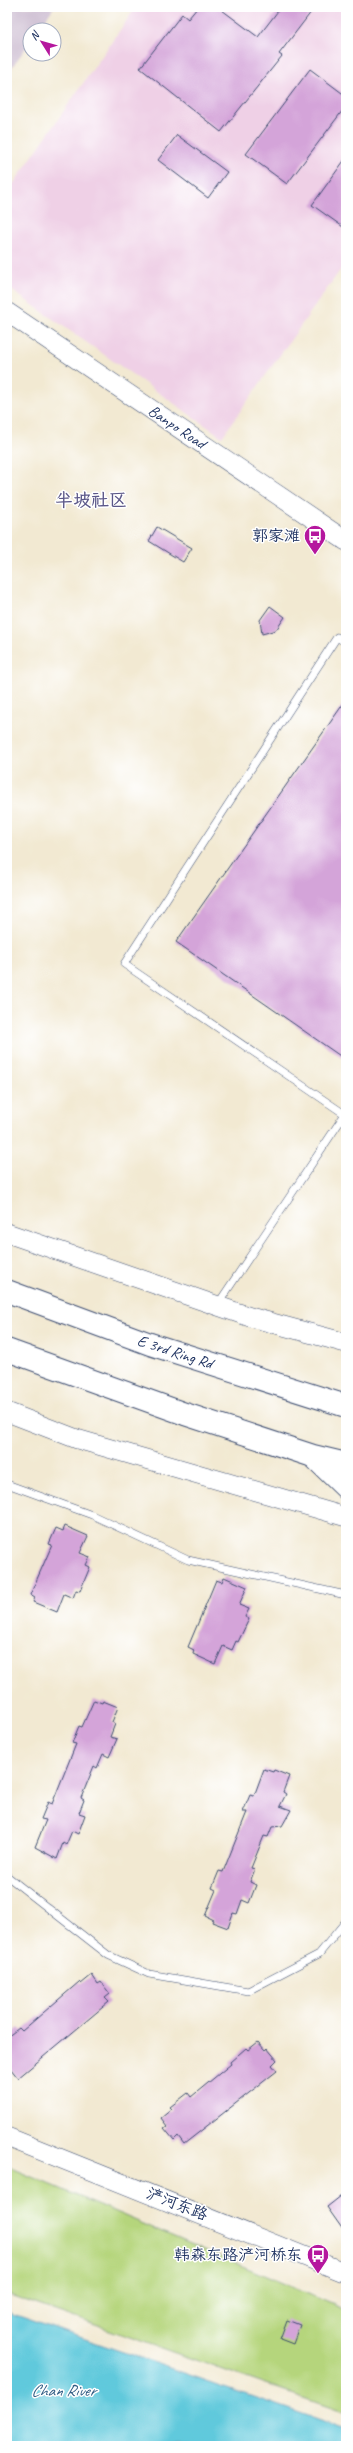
<svg xmlns="http://www.w3.org/2000/svg" width="353" height="2453" viewBox="0 0 353 2453" font-family="Caveat,'LXGW WenKai TC',sans-serif">
<style>
.built{fill:#efd0e6}
.industrial{fill:#cdbed2}
.green{fill:#b5d57c;stroke:#68826d}
.water{fill:#60c9dc;stroke:#3e7c9d}
.building{fill:#d4a4d9}
.lines{fill:none;stroke-linecap:round;stroke-linejoin:round}
.lane-casing{stroke:#3b4b6f;stroke-width:8}
.secondary-casing{stroke:#3b4b6f;stroke-width:20}
.highway-casing{stroke:#3b4b6f;stroke-width:24}
.lane{stroke:#fff;stroke-width:7}
.secondary{stroke:#fff;stroke-width:19}
.highway{stroke:#fff;stroke-width:22}
.labels{text-anchor:middle;dominant-baseline:central;stroke-width:3;stroke-linejoin:round;paint-order:stroke}
.street-label{font-size:16px;fill:#1b2f5e;stroke:#fff}
.poi-label{font-size:16px;fill:#1b2f5e;stroke:#fff;text-anchor:end}
.water-label{font-size:17px;font-style:italic;fill:#305d84;stroke:#fff}
.quarter-label{font-size:18px;font-weight:bold;fill:#5c5889;stroke:#fff}
</style>
<rect width="100%" height="100%" fill="#fff"/>
<filter id="ink" filterUnits="userSpaceOnUse"><feTurbulence type="fractalNoise" baseFrequency=".025" numOctaves="2"/><feDisplacementMap in="SourceGraphic" scale="8" xChannelSelector="R" yChannelSelector="G"/><feConvolveMatrix kernelMatrix="1 2 1 2 8 2 1 2 1" color-interpolation-filters="sRGB"/></filter>
<filter id="wash" filterUnits="userSpaceOnUse"><feTurbulence type="fractalNoise" baseFrequency=".012" numOctaves="4" result="noise"/><feDisplacementMap in="SourceGraphic" scale="16" xChannelSelector="R" yChannelSelector="G"/><feGaussianBlur stdDeviation="0.9" result="paint"/><feColorMatrix in="noise" values="0 0 0 0 0 0 0 0 0 0 0 0 0 0 0 0 0 1.4 0 .05"/><feComposite in="paint" operator="in"/></filter>
<g filter="url(#wash)">
<rect width="100%" height="100%" fill="#f2e9d2"/>
<path class="built" d="M136,7H346V262L222,437L7,287V193Z"/>
<path class="industrial" d="M7,7H54L38,30H30V42L7,74Z"/>
<path class="green" d="M7,2166L346,2310V2413L7,2294Z"/>
<path class="water" d="M7,2312L346,2429V2446H7Z"/>
<g id="blocks">
<g class="building">
<path d="M198,7H218L258,37L281,7H315L279,54L282,56L221,132L140,68L182,14L188,19Z"/>
<path d="M310,69L346,96V106L287,184L246,154Z"/>
<path d="M177,135L227,172L208,198L158,160Z"/>
<path d="M346,158V229L312,205Z"/>
<path d="M157,527L192,548L183,562L149,541Z"/>
<path d="M270,606L285,617L276,630L262,634L260,620Z"/>
<path d="M346,700V1060L176,942Z"/>
<path d="M65,1526L88,1536L80,1553L90,1557L86,1565L90,1567L80,1591L76,1590L73,1598L64,1594L57,1612L33,1602L35,1598L30,1595L52,1545L49,1544L56,1528L63,1531Z"/>
<path d="M224,1577L247,1587L239,1605L249,1609L245,1617L249,1619L238,1642L236,1641L232,1650L223,1646L215,1664L193,1654L194,1650L188,1647L216,1580L222,1582Z"/>
<path d="M94,1700L102,1703L103,1701L118,1707L112,1722L115,1724L110,1737L117,1739L109,1757L103,1754L97,1768L94,1766L81,1798L84,1800L79,1813L85,1815L78,1834L72,1831L66,1845L63,1843L57,1859L35,1847L46,1820L41,1819L48,1802L52,1804L76,1744L72,1743L79,1726L82,1727Z"/>
<path d="M264,1769L273,1772L274,1770L289,1776L283,1792L286,1794L280,1806L291,1810L282,1826L272,1827L268,1837L264,1836L251,1868L255,1869L250,1882L256,1885L249,1903L242,1900L237,1914L233,1913L228,1928L212,1922L213,1920L205,1916L216,1890L212,1888L219,1871L223,1872L247,1812H243L250,1795L254,1796Z"/>
<path d="M92,1975L98,1984L101,1982L110,1994L105,1998L109,2002L18,2078L7,2064V2037L19,2028L22,2031L79,1982L81,1984Z"/>
<path d="M258,2042L265,2050L267,2048L277,2060L272,2065L277,2071L184,2144L178,2136L174,2140L164,2128L167,2126L161,2118L172,2109L170,2107L188,2093L191,2097L231,2064L230,2062L246,2048L248,2050Z"/>
<path d="M346,2192V2234L327,2207Z"/>
<path d="M287,2320L300,2325L293,2344L280,2339Z"/>
</g>
</g>
</g>
<g filter="url(#ink)">
<use href="#blocks" fill-opacity="0" stroke="#3b4b6f" stroke-width="1"/>
<g class="lines">
<g class="lane-casing">
<g id="lane">
<path d="M346,643L337,637L124,964L346,1115"/>
<path d="M218,1304L345,1114"/>
<path d="M7,1484L92,1515L188,1560L346,1595"/>
<path d="M7,1876L108,1955L149,1974L248,1991L319,1954L346,1921"/>
</g>
</g>
<g class="secondary-casing">
<g id="secondary">
<path d="M7,312L346,541"/>
<path d="M7,1233L250,1317L346,1343"/>
<path d="M7,1412L77,1439L346,1517"/>
<path d="M7,2137L346,2273"/>
</g>
</g>
<g class="highway-casing">
<g id="highway">
<path d="M7,1291L150,1344L346,1406"/>
<path d="M7,1350L185,1414L313,1456L346,1464"/>
<path d="M314,1457L346,1488"/>
</g>
</g>
<use href="#lane" class="lane"/>
<use href="#secondary" class="secondary"/>
<use href="#highway" class="highway"/>
</g>
</g>
<defs>
<g id="bus-pin" transform="scale(1.15)"><path d="M0 17L-7.5 6A9.5 9.5 0 1 1 7.5 6Z" fill="#b5179e" stroke="#fff"/><path d="M-5-6H5V4H4V6H2V4H-2V6H-4V4H-5ZM-3.5-4V0h7V-4ZM-3.5 1.2v1.5H-2V1.2ZM2 1.2v1.5H3.5V1.2Z" fill="#fff"/></g>
</defs>
<g fill-rule="evenodd">
<use href="#bus-pin" x="315" y="536"/>
<use href="#bus-pin" x="318" y="2255"/>
</g>
<g class="labels">
<g class="street-label">
<text transform="translate(177 427) rotate(34)">Banpo Road</text>
<text transform="translate(175 1352) rotate(18)">E 3rd Ring Rd</text>
<text transform="translate(177 2204) rotate(21)">浐河东路</text>
</g>
<g class="poi-label">
<text x="300" y="536">郭家滩</text>
<text x="302" y="2255">韩森东路浐河桥东</text>
</g>
<g class="water-label">
<text x="63" y="2390">Chan River</text>
</g>
<g class="quarter-label">
<text x="91" y="500">半坡社区</text>
</g>
</g>
<rect width="353" height="2453" fill="none" stroke="#fff" stroke-width="24"/>
<g transform="translate(42 42) rotate(307)"><circle r="19" fill="#ffffff" stroke="#a4acbf"/>
<path d="M0-3L7 15L0 10L-7 15Z" fill="#b5179e"/>
<text y="-6" font-size="11" font-weight="bold" text-anchor="middle" fill="#1b2f5e">N</text>
</g>
</svg>
